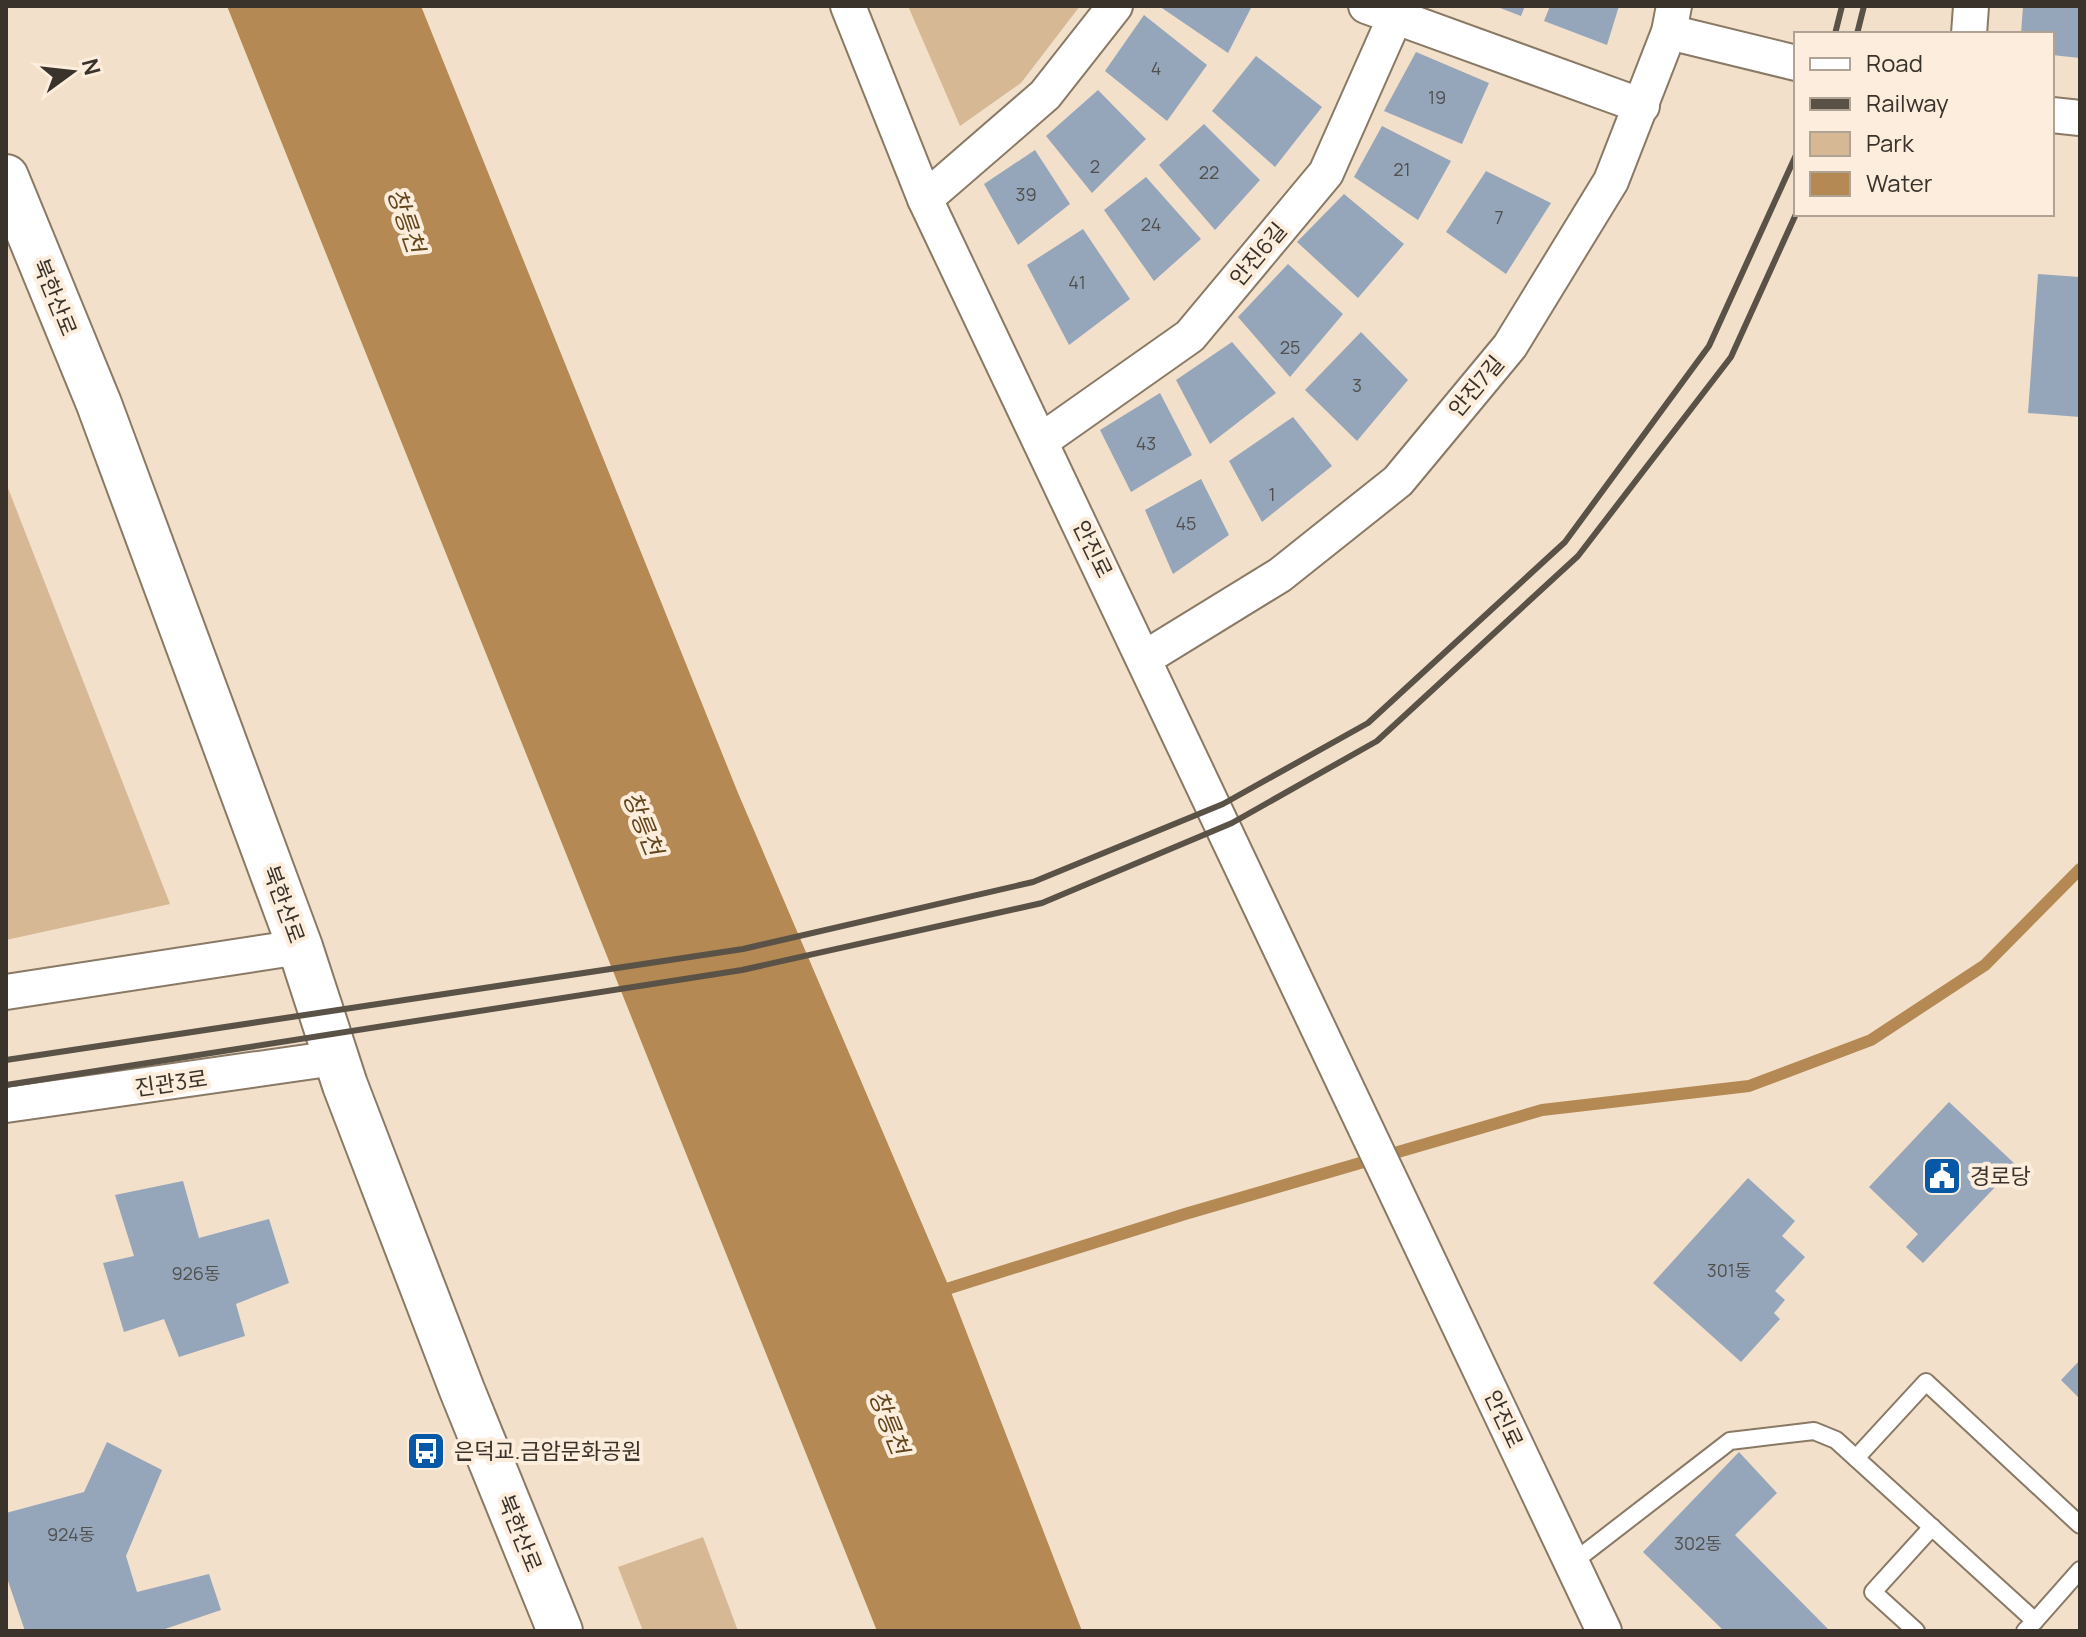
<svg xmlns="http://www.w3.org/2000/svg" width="2086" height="1637" viewBox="0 0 2086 1637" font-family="Manrope,'Noto Sans KR',sans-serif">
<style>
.green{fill:#d6b894}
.water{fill:#b48953}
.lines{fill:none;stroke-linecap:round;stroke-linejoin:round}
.stream{stroke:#b48953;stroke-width:12}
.building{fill:#95a5ba}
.lane-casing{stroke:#897965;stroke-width:20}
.street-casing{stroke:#897965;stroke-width:38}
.secondary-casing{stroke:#897965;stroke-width:48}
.lane{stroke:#fff;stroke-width:16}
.street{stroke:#fff;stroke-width:34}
.secondary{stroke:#fff;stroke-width:44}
.rail{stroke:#5a5247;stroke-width:6}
.labels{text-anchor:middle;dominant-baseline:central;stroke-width:8;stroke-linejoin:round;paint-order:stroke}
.number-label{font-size:18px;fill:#51504f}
.street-label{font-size:22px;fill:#3a332b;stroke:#fceddc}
.poi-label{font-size:22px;fill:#3a332b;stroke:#fceddc;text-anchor:start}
.water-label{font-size:24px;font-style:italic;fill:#64461c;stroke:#fceddc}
</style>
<rect width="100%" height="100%" fill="#f2e0ca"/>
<g class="green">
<path d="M908,6H1080L1021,83L960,126Z"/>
<path d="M6,483L170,904L6,940Z"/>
<path d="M703,1537L738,1631H643L618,1567Z"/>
</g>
<path class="water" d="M227,6H421L738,793L949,1287L1082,1631H877Z"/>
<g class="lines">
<path class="stream" d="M934,1293L1185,1214L1542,1110L1749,1086L1871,1040L1985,965L2080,869"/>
</g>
<g class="building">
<path d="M1159,6H1252L1228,53Z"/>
<path d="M1495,6H1525L1521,16Z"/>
<path d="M1550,6H1619L1607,45L1544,21Z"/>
<path d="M2023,6H2080V58L2052,55V34H2021Z"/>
<path d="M1144,15L1207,65L1167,121L1105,71Z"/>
<path d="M1416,52L1489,83L1462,144L1384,111Z"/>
<path d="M1256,56L1322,107L1275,167L1212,111Z"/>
<path d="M1098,90L1146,139L1092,193L1046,136Z"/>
<path d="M1204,124L1260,180L1215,230L1159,165Z"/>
<path d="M1382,126L1451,161L1418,220L1354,177Z"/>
<path d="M1035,150L1070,204L1018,245L984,184Z"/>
<path d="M1486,171L1551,203L1506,274L1446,232Z"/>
<path d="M1146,177L1201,239L1154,281L1104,210Z"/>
<path d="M1344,194L1404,244L1358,298L1297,242Z"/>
<path d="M1083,229L1130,299L1069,345L1027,265Z"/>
<path d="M1288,264L1343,314L1290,377L1238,317Z"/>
<path d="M2038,274L2080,277V417L2028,413Z"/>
<path d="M1361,332L1408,380L1357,441L1305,390Z"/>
<path d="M1232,342L1276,393L1210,444L1176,380Z"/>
<path d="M1160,393L1192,455L1131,492L1100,430Z"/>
<path d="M1293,417L1332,466L1262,522L1229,461Z"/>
<path d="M1201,479L1229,535L1173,574L1145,510Z"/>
<path d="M1949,1102L2016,1165L1923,1263L1906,1247L1918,1234L1869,1187Z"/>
<path d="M1748,1178L1795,1221L1782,1236L1805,1257L1775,1291L1785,1300L1774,1313L1780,1319L1741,1362L1653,1283Z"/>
<path d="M183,1181L199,1238L269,1219L289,1283L236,1304L245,1336L179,1357L164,1319L124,1332L103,1263L134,1256L115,1195Z"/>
<path d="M2080,1360V1399L2061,1380Z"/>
<path d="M107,1442L162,1470L126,1556L137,1592L209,1574L221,1610L159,1631H25L6,1575V1513L84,1492Z"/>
<path d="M1739,1452L1777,1493L1735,1535L1830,1631H1724L1643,1552Z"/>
</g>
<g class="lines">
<g class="lane-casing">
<g id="lane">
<path d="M1856,1458L1926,1382L2080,1525"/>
<path d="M1572,1563L1730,1441L1814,1431L1836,1440L2035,1621L2025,1631"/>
<path d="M2035,1621L2080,1570"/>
<path d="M1916,1631L1873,1592L1932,1527"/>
</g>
</g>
<g class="street-casing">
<g id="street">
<path d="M848,6L925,199L1604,1631"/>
<path d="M1366,6L1642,106"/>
<path d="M1669,32L1796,63"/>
<path d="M1969,34L1971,6"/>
<path d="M2052,115L2080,118"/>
<path d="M925,199L1045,95L1115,6"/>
<path d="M1041,441L1190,336L1326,173L1400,6"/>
<path d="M1145,658L1280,575L1398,481L1510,346L1611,181L1669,32L1674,6"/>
<path d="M6,992L300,947"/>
<path d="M6,1105L335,1058"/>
</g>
</g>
<g class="secondary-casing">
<path id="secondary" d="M6,177L99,404L300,947L345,1085L462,1390L560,1631"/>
</g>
<use href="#lane" class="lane"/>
<use href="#street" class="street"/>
<use href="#secondary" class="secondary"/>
<g class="rail">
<path d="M1835,34L1842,6"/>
<path d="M1857,34L1864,6"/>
<path d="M6,1060L743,949L1033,882L1223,804L1368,723L1565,542L1709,346L1796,155"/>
<path d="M6,1085L742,970L1042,903L1232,823L1377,741L1578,556L1731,357L1796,214"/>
</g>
</g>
<defs>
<g id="civic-square" transform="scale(2)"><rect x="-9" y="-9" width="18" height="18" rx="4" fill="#0758a7" stroke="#fceddc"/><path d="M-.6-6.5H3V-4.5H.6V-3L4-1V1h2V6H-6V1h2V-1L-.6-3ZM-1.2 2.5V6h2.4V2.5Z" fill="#fff"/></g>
<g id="bus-square" transform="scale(2)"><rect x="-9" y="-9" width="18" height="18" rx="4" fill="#0758a7" stroke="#fceddc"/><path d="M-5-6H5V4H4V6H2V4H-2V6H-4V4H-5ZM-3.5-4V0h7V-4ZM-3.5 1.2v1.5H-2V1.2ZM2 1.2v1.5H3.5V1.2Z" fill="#fff"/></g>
</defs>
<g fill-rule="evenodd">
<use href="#civic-square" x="1942" y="1176"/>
<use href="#bus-square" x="426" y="1451"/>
</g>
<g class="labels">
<g class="number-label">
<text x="1156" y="68">4</text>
<text x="1437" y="97">19</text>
<text x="1095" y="166">2</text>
<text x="1402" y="169">21</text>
<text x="1209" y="172">22</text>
<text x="1026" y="194">39</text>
<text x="1499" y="217">7</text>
<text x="1151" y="224">24</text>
<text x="1077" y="282">41</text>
<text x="1290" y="347">25</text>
<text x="1357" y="385">3</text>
<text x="1146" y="443">43</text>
<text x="1272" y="494">1</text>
<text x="1186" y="523">45</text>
<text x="1729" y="1270">301동</text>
<text x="196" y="1273">926동</text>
<text x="71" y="1534">924동</text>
<text x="1698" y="1543">302동</text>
</g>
<g class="street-label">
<text transform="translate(1258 254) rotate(-50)">안진6길</text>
<text transform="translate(55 297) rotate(68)">북한산로</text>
<text transform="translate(1476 386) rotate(-50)">안진7길</text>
<text transform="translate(1093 549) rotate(64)">안진로</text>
<text transform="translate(284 904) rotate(70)">북한산로</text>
<text transform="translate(171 1083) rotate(-8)">진관3로</text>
<text transform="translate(1504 1419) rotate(65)">안진로</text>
<text transform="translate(520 1533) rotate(68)">북한산로</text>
</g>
<g class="poi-label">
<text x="1970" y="1176">경로당</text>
<text x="454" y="1451">은덕교.금암문화공원</text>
</g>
<g class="water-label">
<text transform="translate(407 220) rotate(71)">창릉천</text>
<text transform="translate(644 823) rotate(68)">창릉천</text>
<text transform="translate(890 1422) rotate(68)">창릉천</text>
</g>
</g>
<rect width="2086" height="1637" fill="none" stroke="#3a332b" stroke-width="16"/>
<rect x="1794" y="32" width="260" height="184" fill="#fceddc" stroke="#aea395" stroke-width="2"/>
<rect x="1810" y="58" width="40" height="12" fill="#ffffff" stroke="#aea395" stroke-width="2"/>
<text x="1866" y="72" font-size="24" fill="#3a332b">Road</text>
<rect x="1810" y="98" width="40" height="12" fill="#5a5247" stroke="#aea395" stroke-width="2"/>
<text x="1866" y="112" font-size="24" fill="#3a332b">Railway</text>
<rect x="1810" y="132" width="40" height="24" fill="#d6b894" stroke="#aea395" stroke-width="2"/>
<text x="1866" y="152" font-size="24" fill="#3a332b">Park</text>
<rect x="1810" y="172" width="40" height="24" fill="#b48953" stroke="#aea395" stroke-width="2"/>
<text x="1866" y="192" font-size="24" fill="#3a332b">Water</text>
<g transform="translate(72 72) rotate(75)" stroke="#fceddc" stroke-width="6" paint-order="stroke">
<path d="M0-6L14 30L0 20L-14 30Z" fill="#3a332b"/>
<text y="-12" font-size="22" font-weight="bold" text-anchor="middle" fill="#3a332b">N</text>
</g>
</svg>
